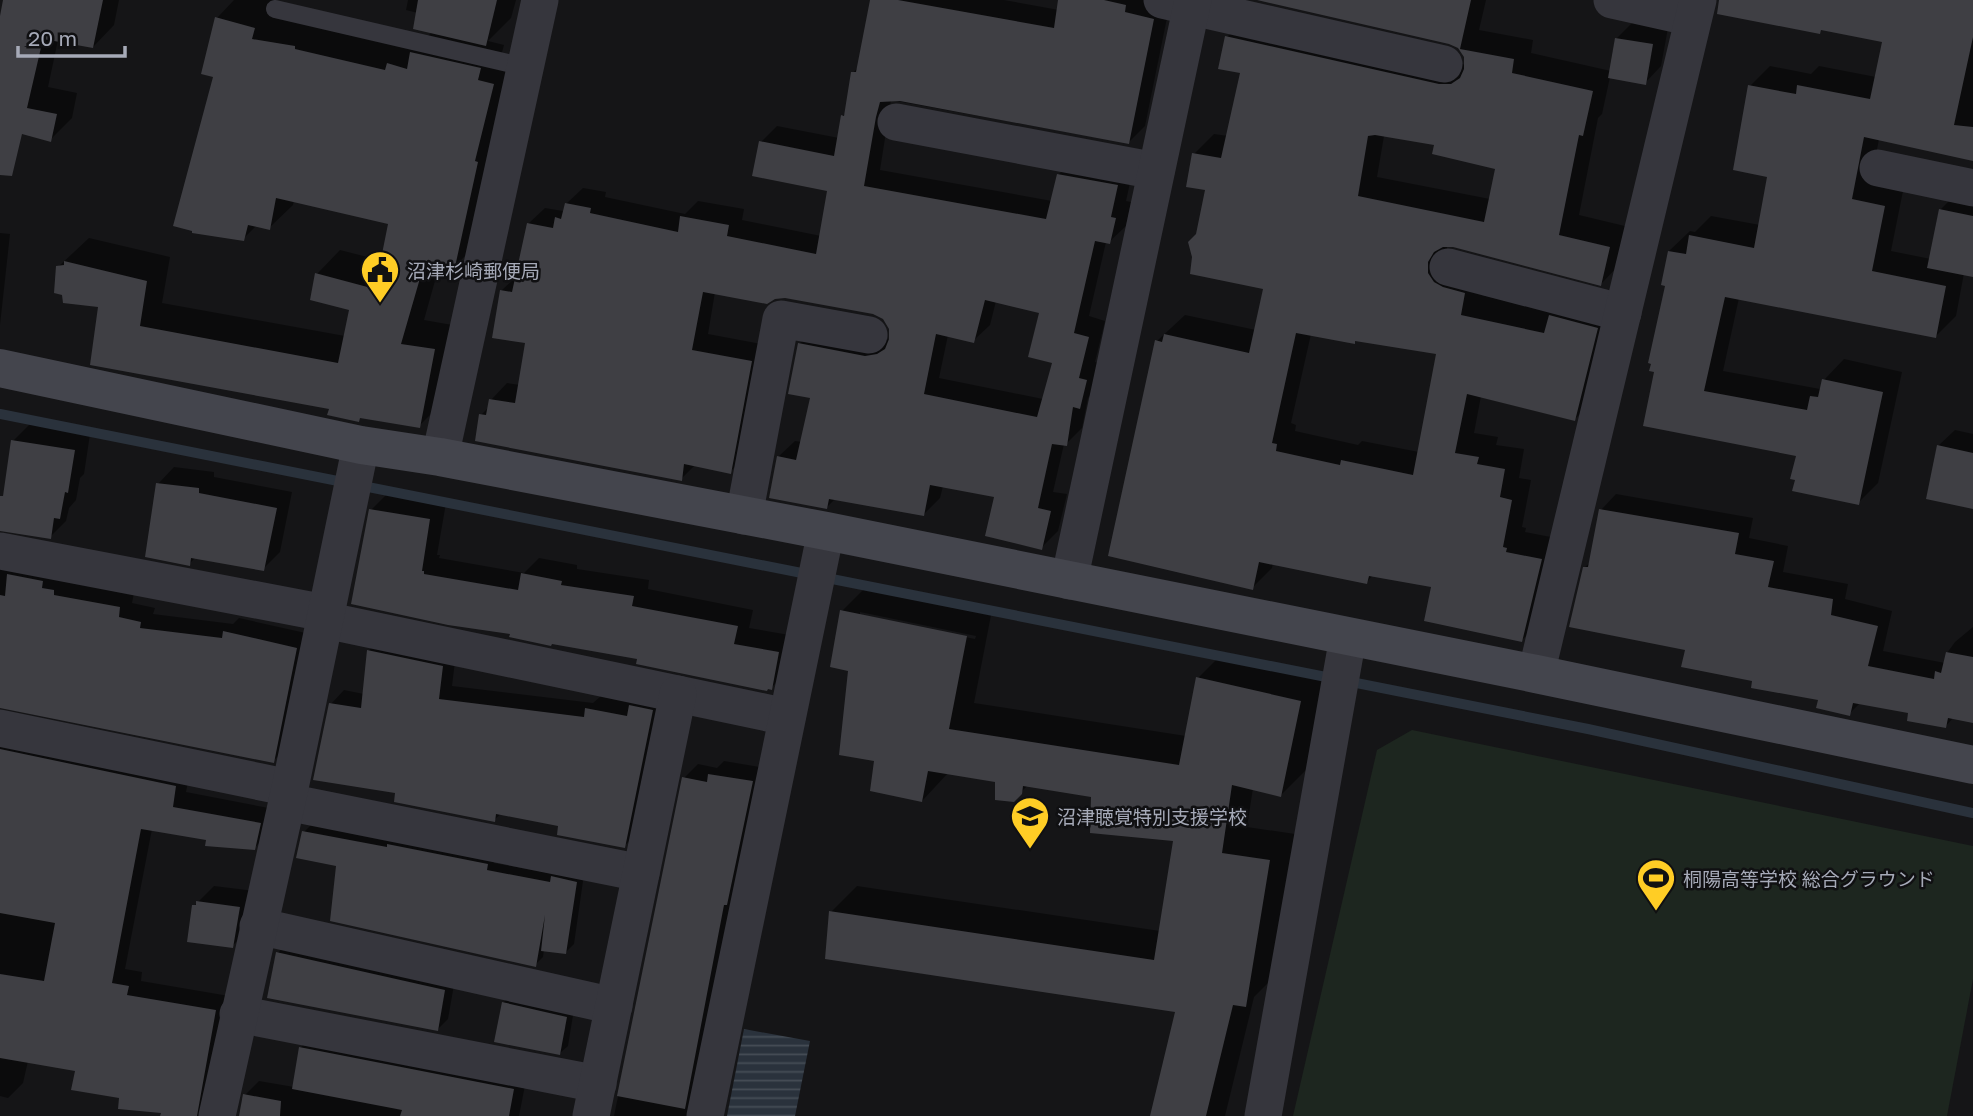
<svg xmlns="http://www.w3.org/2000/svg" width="1973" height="1116" viewBox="0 0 1973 1116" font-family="'Golos Text','Noto Sans JP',sans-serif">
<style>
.green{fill:#1d261f}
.water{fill:url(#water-rules)}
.shadow{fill:#0007;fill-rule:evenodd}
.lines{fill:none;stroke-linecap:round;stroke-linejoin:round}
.stream{stroke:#2a323c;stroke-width:10}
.building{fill:#3f3f44;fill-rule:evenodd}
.lane{stroke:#36363d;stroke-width:18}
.street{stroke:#36363d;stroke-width:37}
.secondary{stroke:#44454d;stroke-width:38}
.labels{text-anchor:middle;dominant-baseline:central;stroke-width:5;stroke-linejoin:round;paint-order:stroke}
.poi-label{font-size:19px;fill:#a6aab8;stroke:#101012;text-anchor:start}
</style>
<defs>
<pattern id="water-rules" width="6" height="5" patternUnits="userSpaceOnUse" patternTransform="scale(1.75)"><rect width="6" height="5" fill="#2a323c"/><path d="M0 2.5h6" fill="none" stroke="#464d56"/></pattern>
</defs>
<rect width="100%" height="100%" fill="#151517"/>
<path class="green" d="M1412,730L1973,846V979L1947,1116H1293L1377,750Z"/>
<path class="water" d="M744,1029L810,1041L795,1116H727Z"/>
<g class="shadow">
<path d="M5,0H119L114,25L93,47L58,40L48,87L77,93L72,118L50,140L0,127V25Z"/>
<path d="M234,0H272L421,43L432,32L418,13L406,10L408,0H516L511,18L488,41L504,45L501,56L517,60L479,242L455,266L440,263L424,320L458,326L443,402L419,426L362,416L358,420L331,407L92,363L100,305L58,267L89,238L170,257L162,303L345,336L351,309L317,274L340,250L383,261L390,223L294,200L293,205L269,228L257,225L243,239L215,76L217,18Z"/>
<path d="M872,0H1004L1059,10L1060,0H1159L1170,3L1145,126L1128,143L891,100L880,170L1052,201L1058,175L1075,158L1133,169L1126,201L1131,202L1126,226L1109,242H1106L1089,316L1105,321L1095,362L1102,364L1096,390L1088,398L1082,428L1066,444H1064L1053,492L1067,494L1058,531L1041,548L996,495L943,486L940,498L924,514L836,498L827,507L778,457L795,441L802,442L813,397L799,344L816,328L883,340L891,339V328L884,318L873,313L785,297L715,292L708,334L767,345L746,455L730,472L695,465L681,479L481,415L490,406L491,400L507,383L520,385L527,342L501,291L517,276L528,224L545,208L563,211L566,204L583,188L606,192L605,197L685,214L698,201L744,209L742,220L821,236L829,190L761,142L777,126L839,138L843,116L846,112L853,73L859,66ZM996,301L1042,311L1054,362L1043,399L939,378L948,335L973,341L990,325Z"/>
<path d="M1265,0H1486L1479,30L1533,40L1531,53L1611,71L1616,39L1633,22L1668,28L1661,66L1645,83L1610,77L1602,114L1598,118L1579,215L1629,227L1621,263L1601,284L1447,245V252L1484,273L1481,295L1555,312L1617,308L1595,399L1575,419L1481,396L1474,433L1498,437L1496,445L1524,449L1519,478L1531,480L1522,527L1526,528L1525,532L1561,539L1542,620L1522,640L1433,586L1373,575L1367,582L1273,563L1272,568L1252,588L1157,341L1185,315L1256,330L1265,288L1198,235L1207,189L1194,154L1214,134L1228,136L1242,72L1227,37L1247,17L1466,65V57L1459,47L1449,42ZM1384,136L1437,143L1497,168L1490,199L1377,177ZM1311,334L1354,342L1357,339L1438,353L1419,452L1362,441L1358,445L1295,431L1296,425L1291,423Z"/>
<path d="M1720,0H1973V160L1879,139L1871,180L1904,186L1891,251L1931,259L1940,210L1960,190L1973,192V275L1964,273L1956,316L1936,336L1739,298L1723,371L1820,389L1824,380L1844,359L1902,372L1878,483L1858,503L1798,455L1656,371L1668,284L1669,251L1690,231L1695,232L1711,216L1760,225L1769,176L1750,86L1770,66L1811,74L1819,66L1876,77L1884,40L1823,28L1820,32Z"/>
<path d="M0,233L10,234L0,325Z"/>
<path d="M30,424L90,434L84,474L80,478L76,500L69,508L66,521L50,537L0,529V515L13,441Z"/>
<path d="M1955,430L1973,434V507L1938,446Z"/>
<path d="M174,467L214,472V477L292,492L280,552L263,569L196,557L189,564L158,484Z"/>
<path d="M387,494L446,503L437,555H440L439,558L524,573L539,558L577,565V569L649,580L648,589L753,610L749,628L795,636L788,671L771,688L640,657L512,632L449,623L371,510Z"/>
<path d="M1616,494L1753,518L1749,538L1788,546L1783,572L1848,584L1845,599L1892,611L1883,651L1945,663L1947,653L1955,642L1973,627V721L1954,717L1945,727L1911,712L1861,702L1849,714L1820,698L1754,680L1687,649L1585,567L1591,562L1601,510Z"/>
<path d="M0,555L134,593L132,603L155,608L153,614L233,624L239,618L310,634L288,747L273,761L0,706Z"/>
<path d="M868,585L992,610L974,703L1186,736L1198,678L1224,652L1327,675L1307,769L1281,795L1253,788L1247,827L1295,834L1272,979L1254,997L1225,1116H1152L1178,1010L831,912L857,886L1160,931L1175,840L1093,795L1028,785L1013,800L997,780L948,773L922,801L876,760L850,669L842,611ZM860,612L976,636L975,639L860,616Z"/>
<path d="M382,638L456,653L452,686L593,703L601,696L666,697L638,833L624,846L560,824L502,813L494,820L397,791L331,704L344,690L364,694L368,651Z"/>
<path d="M0,729L190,772L186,792L274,809L269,834L254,848L152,829L125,969L142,972L141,981L229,996L217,1116H162L163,1111L121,1097L77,1070L28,1061L23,1083L8,1098L0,1096Z"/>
<path d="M724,761L766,768L697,1116H614L684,778L698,764L717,768Z"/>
<path d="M312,824L495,856L494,863L555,874H584L574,944L566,952L544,949L543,957L535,965L338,865L304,832Z"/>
<path d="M214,886L255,891L249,930L232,946L194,906Z"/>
<path d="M288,942L455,979L448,1019L437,1030L278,953Z"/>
<path d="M511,995L574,1009L568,1046L560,1053L503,1003Z"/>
<path d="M315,1034L527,1075L519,1116H240L245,1095L259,1081L294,1087L300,1048Z"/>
</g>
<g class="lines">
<path class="stream" d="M0,414L1588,729L1973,813"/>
</g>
<g class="building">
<path d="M3,0H103L93,48L43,39L27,108L57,114L51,142L22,134L12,176L0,175V16Z"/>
<path d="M418,0H497L486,46L413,29Z"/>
<path d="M870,0H898L1054,28L1058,0H1104L1126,5L1125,12L1154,19L1129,144L900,101L880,102L876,117L864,186L1046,219L1057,174L1118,185L1111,217L1116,218L1110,244L1095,241L1074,333L1089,337L1079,378L1087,380L1080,409L1073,407L1067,446L1052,444L1038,508L1051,511L1042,550L985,536L994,497L930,485L924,516L829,499L827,509L769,498L777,456L796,460L810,398L788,394L798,343L865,356L877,354L885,349L889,339V329L883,319L873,314L785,298L775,299L767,304L703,292L692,350L752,361L731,474L684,464L682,481L475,441L479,414L486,415L489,399L515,403L525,343L492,338L500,290L512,292L527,223L553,228L555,217L561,219L565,203L591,208L590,213L678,232L680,216L729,225L727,236L816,254L827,191L752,176L759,141L834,156L841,115L844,116L851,72H856ZM985,300L1039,313L1028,357L1052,363L1037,417L924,394L936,334L974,343Z"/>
<path d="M1257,0H1471L1460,49L1514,59L1512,73L1593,91L1583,136L1579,135L1559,235L1610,247L1601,286L1453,247H1443L1434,252L1428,262V273L1434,282L1443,287L1465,293L1461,315L1544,333L1549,315L1598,328L1575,421L1467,394L1455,453L1479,457L1477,464L1505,469L1500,497L1512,500L1503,547L1507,548L1506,552L1542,559L1522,642L1424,621L1431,587L1369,576L1367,584L1259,562L1253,590L1108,556L1155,340L1162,342L1164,334L1249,353L1263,289L1190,274L1192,257L1188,242L1196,234L1205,190L1186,187L1192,153L1221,158L1240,73L1218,69L1225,36L1439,84H1451L1460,78L1464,69V57L1458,48L1449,44ZM1375,135L1434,145L1432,154L1495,169L1484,222L1358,196L1368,136ZM1296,333L1355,344V341L1436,354L1413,475L1341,460L1340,465L1276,451L1277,444L1272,443Z"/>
<path d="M1719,0H1973V37L1954,125L1973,127V161L1864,137L1852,199L1885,206L1872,271L1946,286L1936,338L1725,297L1704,391L1807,410L1810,396L1818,397L1822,379L1883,392L1859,505L1792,491L1795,480L1790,479L1796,456L1643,426L1654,372L1649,371L1651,364L1648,363L1665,286L1661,285L1668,251L1686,254L1689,235L1754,248L1767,177L1733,170L1748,85L1796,94L1797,85L1870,99L1882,42L1821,30L1820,34L1717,14Z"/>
<path d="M215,17L255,28L252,39L295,46V49L385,70L387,63L407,69L410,52L481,68L478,80L494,84L475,161L478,162L455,267L425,261L401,344L435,349L420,428L360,418L359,422L327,415L329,409L90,365L98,307L63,303L62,295L54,293L56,266L64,265V261L147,281L140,326L338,363L349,310L310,300L315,273L375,289L388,224L276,198L270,230L248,225L244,241L192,233V231L173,226L213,77L201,74Z"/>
<path d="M1615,38L1653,44L1646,85L1608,78Z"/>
<path d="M1939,209L1973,216V277L1927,268Z"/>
<path d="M11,440L75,450L68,493L65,492L60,519L54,518L51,539L0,531V496H3Z"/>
<path d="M1937,445L1973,453V509L1926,499Z"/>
<path d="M156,483L199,488V493L277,508L264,571L191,558L190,566L145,557Z"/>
<path d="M369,509L430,519L422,571H424V574L518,590L521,573L562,581L561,585L634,596L632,606L738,626L734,644L779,652L772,690L768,689L767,691L636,664L637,659L552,644L551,646L509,637L510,634L448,625L351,604Z"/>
<path d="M1599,509L1739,533L1735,554L1774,561L1768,587L1833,599L1831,615L1878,626L1868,666L1934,679L1935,671L1941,673L1946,652L1973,657V723L1948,718L1946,728L1907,721L1908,713L1853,703L1850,716L1816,708L1818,700L1751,688L1752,681L1681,667L1685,650L1569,627L1583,567H1588Z"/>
<path d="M7,574L43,581L42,588L54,590V595L120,607L119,617L141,622L140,628L222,638L223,631L297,648L274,763L0,708V595L5,596Z"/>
<path d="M840,610L967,636L949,729L1179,765L1196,677L1301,701L1281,797L1232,785L1222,853L1270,860L1246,1007L1233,1005L1206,1116H1150L1175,1012L825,959L829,911L1154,960L1173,841L1090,833L1091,797L1023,786L1022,794L1014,802L995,800V782L928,771L922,802L870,791L874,761L839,755L848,671L830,667Z"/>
<path d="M367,650L443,666L439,699L584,717L585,708L627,716L629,705L653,710L625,848L557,835L558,826L496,814L495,822L394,802L395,793L313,780L329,703L361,708Z"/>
<path d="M0,749L176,786L173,807L261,823L255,850L205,846L206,840L141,829L112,983L129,986L127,995L216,1010L197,1116H160L161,1113L118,1109L119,1098L71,1090L75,1071L0,1058V974L44,981L55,923L0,913Z"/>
<path d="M708,774L753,781L727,905H724L685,1109L617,1096L682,777L707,782Z"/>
<path d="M302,831L387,847V844L488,864L487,870L550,882L551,876L577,882L566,954L541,951L545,915L536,967L330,921L336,866L296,858Z"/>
<path d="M196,901L240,907L233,948L187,942L192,905H196Z"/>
<path d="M276,952L445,990L438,1031L267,998Z"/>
<path d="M502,1002L567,1017L560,1055L494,1042Z"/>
<path d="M299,1047L514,1089L509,1116H400L402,1110L292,1089Z"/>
<path d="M243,1094L281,1101L280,1116H239Z"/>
</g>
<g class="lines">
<path class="lane" d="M275,9L525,67"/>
<g class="street">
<path d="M1162,0L1444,64"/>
<path d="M1612,0L1693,18"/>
<path d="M896,122L1156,171"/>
<path d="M1878,168L1973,188"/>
<path d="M1448,267L1623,313"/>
<path d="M440,457L540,0"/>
<path d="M744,516L781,319L869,335"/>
<path d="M0,551L325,613L339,623L787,717"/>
<path d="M1069,581L1193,0"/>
<path d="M1536,674L1698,0"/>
<path d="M0,728L290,788"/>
<path d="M287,802L641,873"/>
<path d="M258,926L614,1006"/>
<path d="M238,1014L598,1084"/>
<path d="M217,1116L290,788L361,445"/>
<path d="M591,1116L678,694"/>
<path d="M705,1116L826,531"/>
<path d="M1263,1116L1348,637"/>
</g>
<path class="secondary" d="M0,368L361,445L440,457L826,531L1536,674L1973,765"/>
</g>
<defs>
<g id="civic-pin" transform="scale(2.0125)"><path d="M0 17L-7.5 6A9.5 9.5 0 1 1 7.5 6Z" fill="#ffcd25" stroke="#101012"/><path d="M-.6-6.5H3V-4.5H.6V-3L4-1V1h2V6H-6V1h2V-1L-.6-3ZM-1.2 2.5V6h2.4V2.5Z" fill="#111"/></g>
<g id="school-pin" transform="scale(2.0125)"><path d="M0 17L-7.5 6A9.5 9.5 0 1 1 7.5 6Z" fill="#ffcd25" stroke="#101012"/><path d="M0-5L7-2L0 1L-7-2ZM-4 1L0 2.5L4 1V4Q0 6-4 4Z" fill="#111"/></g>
<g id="stadium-pin" transform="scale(2.0125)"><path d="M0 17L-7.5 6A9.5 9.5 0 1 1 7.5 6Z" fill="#ffcd25" stroke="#101012"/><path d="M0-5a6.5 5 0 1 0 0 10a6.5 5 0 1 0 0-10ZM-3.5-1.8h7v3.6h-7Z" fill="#111"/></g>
</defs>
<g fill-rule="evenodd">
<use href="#civic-pin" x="380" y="270"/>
<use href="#school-pin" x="1030" y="816"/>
<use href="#stadium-pin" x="1656" y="878"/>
</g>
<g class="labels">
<g class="poi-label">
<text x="407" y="270">沼津杉崎郵便局</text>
<text x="1057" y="816">沼津聴覚特別支援学校</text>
<text x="1683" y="878">桐陽高等学校 総合グラウンド</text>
</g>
</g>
<path d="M18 46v10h107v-10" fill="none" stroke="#a6aab8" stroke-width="3.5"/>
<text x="28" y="46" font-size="21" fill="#a6aab8" stroke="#101012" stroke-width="5" paint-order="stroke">20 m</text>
</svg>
